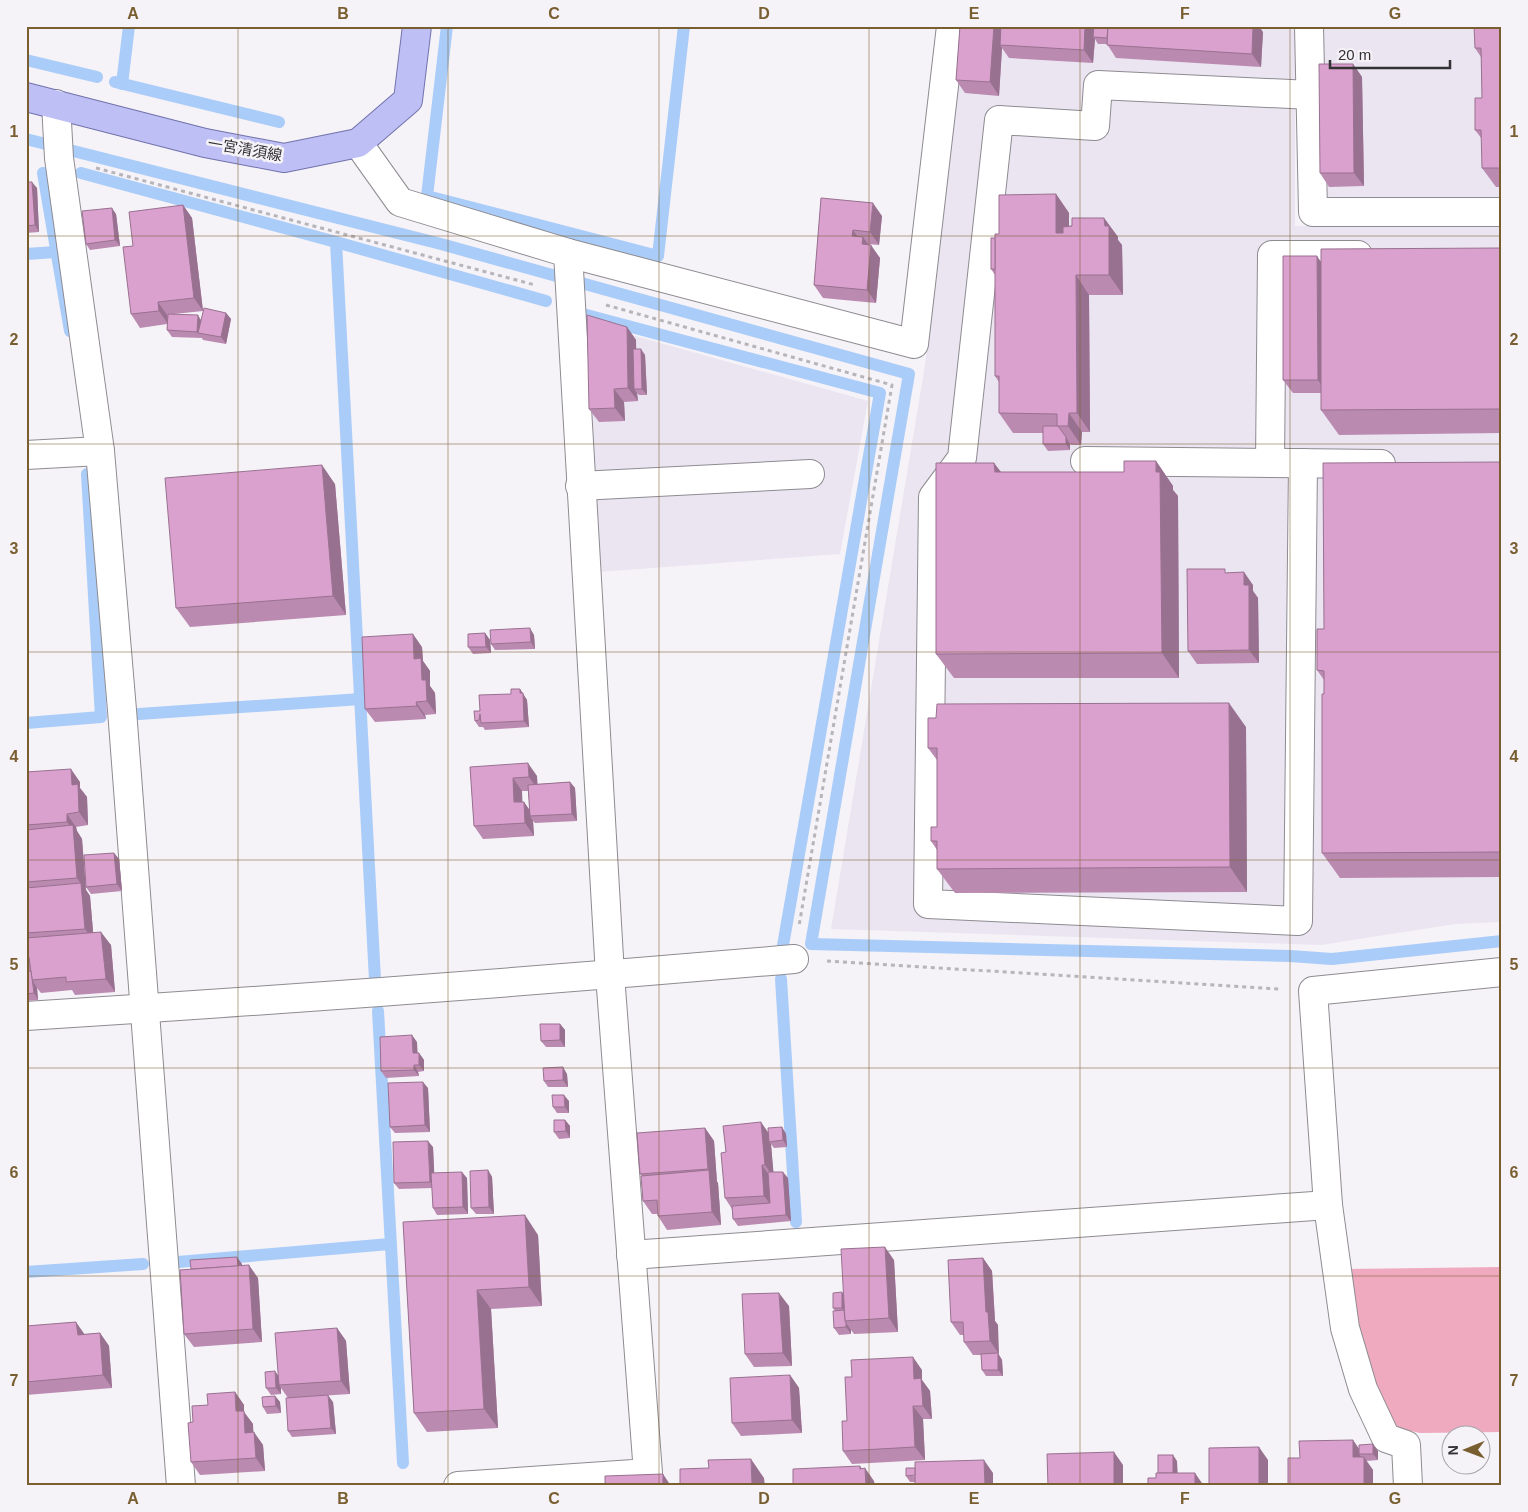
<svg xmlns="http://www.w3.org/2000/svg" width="1528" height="1512" viewBox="0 0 1528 1512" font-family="Arial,'Noto Sans JP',sans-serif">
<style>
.built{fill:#ebe5f2}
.green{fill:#f0aabf}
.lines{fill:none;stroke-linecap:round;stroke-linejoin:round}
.stream{stroke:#aaccf8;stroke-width:12}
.minor-casing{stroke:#8e8b91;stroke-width:30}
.major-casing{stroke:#7172ac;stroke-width:30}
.path{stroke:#b7b5b9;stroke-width:3;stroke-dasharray:4 4;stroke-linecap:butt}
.minor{stroke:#fff;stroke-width:28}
.major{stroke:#bebff4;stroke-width:28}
.wall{fill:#bb8ab1;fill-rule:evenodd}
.shaded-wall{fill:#997190}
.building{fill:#daa1ce;stroke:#997190}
.grid{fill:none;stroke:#795e30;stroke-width:1;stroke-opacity:0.55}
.labels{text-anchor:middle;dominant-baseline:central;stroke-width:5;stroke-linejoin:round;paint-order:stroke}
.street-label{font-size:15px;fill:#333234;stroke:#f5f2f8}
.neatline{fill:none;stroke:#795e30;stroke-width:2}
.grid-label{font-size:16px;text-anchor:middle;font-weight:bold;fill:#795e30}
</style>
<rect width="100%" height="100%" fill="#f5f2f8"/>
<g class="built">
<path d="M962,26H1289L1295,32V226H1502V922L1455,924L1321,945L831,929L925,365Z"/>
<path d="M1323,26H1502V201H1333L1324,192Z"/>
<path d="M582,321L868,401L840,554L599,572Z"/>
</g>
<path class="green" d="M1502,1267V1432L1420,1433L1391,1427L1363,1352L1348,1269Z"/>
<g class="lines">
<g class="stream">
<path d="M447,26L427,196L658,256L684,26"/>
<path d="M26,60L97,77"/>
<path d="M115,82L279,122"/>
<path d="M122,84L129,26"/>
<path d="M26,139L441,244L909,374L811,944L1290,956L1332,959L1502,941"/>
<path d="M43,173L70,331"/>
<path d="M81,173L336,242L546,301"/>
<path d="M336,242L375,980"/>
<path d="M26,254L56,252"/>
<path d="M579,313L880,393L782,951"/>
<path d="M139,714L361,699"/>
<path d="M26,723L101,717L87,474"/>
<path d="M781,979L796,1222"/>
<path d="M378,1011L403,1463"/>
<path d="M178,1262L390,1244"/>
<path d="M26,1272L143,1264"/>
</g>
<g class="minor-casing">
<g id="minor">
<path d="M1309,26L1313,212H1502"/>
<path d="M56,104L59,158L100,451L122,710L181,1486"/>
<path d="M358,143L400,202L568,253L914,344L951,26"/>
<path d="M26,455L100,451"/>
<path d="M1085,461L1381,464"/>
<path d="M1270,463L1272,255H1358"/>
<path d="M1303,463L1298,921L928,904L933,497L962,458L999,120L1095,126L1098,85L1311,95"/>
<path d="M580,486L810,474"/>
<path d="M26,1016C282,1000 538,981 794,959"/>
<path d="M631,1255L1328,1205"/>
<path d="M458,1486L648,1473L610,975L568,253"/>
<path d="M1408,1486L1406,1445L1386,1438L1363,1389L1345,1328L1328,1205L1313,991L1502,972"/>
</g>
</g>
<g class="major-casing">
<path id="major" d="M26,97L205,143L284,158L358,143L408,100L417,26"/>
</g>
<g class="path">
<path d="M96,168L535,285"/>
<path d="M606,305L892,385L799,926"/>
<path d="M827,961L1280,989"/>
</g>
<use href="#minor" class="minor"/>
<use href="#major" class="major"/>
</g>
<g class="wall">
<path d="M960,26L1263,32L1261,67L1116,58L1107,44H1098L1095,39L1093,63L1009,58L1002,48L999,96L965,93L956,80Z"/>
<path d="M1502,26V187H1496L1482,168V139L1475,130L1482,98L1481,57L1475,48Z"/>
<path d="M1353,64L1362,77L1364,186L1329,187L1320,173Z"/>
<path d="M26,182L37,188L39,232L26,233Z"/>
<path d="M1056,194L1069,213V226L1104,218L1118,237V240L1122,245L1123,295H1089L1090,432H1082L1081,445H1071L1070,444V450L1048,451L1043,444V433H1013L999,413V382L995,376V275L991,269L995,238Z"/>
<path d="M821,198L882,216L879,245L868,244L880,258L876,303L823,298L814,285Z"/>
<path d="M183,205L192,218L203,311L174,314L201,320L226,313L231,319L226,344L203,340L202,338L172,337L167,330V324L140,328L131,314L133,246Z"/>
<path d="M116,214L120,246L90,250L86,244Z"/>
<path d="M1502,248V433L1339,435L1321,410V393H1293L1283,380L1321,260Z"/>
<path d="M627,327L636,340V349L645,355L647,395H639L637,393L638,401L624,402L625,421L599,422L589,409Z"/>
<path d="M1156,461L1173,486V490L1178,496L1179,678H954L936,654L994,463L1001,472H1124Z"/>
<path d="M1502,462V877L1340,878L1322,853L1324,680L1317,670L1324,629Z"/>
<path d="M335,484L346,615L190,627L176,608Z"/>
<path d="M1228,572L1253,585V591L1258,598L1259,663L1197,664L1188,651Z"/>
<path d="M485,633L490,640L491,653L473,654L468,647Z"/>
<path d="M534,635L535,649L495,650L491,644Z"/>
<path d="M422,647L423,661L430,671V686L435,693L436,714L425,715L426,719L375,722L365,709Z"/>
<path d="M520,689L527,700L529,727L485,730L483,727H479L475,721L480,711Z"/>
<path d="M1246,727L1247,892L955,893L937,869V850L931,841L937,827V760L928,748Z"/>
<path d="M470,767L537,776V784L570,782L575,788L577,821L535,823L533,821L534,836L483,839L474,826ZM522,791H528L530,811L524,802H522Z"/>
<path d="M26,772L80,782V788L87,797L88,825L76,827L77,831L82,839L86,890L90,896L93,932L111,945L115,992L75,995L72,990L41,993L37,988L38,1000L26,1001V971H31H26Z"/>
<path d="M114,853L119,859L122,891L91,894L86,887Z"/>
<path d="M560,1024L565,1030V1047H546L541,1041Z"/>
<path d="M417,1042V1053H419L424,1060V1071L418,1072L419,1076L386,1078L381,1071Z"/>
<path d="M567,1074L568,1087H548L544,1081Z"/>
<path d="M428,1088L430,1132L395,1133L390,1127Z"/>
<path d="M569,1101V1113H557L553,1107Z"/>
<path d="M565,1120L570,1126V1138L559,1139L554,1132Z"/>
<path d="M782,1127L786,1134L787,1147L774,1148L771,1144L773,1172L788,1178L791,1221L738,1226L733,1219L732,1209L725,1198L726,1152L768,1132Z"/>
<path d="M705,1128L714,1141L717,1182L718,1183L721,1225L667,1230L658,1216V1214H652L643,1201L642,1176L640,1174Z"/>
<path d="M433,1147L434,1173L467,1178L468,1214L437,1215L433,1208L432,1188L399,1189L394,1183Z"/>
<path d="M488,1170L492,1177L494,1214H476L471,1208Z"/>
<path d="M403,1222L538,1235L542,1306L491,1309L498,1428L427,1432L414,1413Z"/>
<path d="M983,1258L992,1271L995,1321L998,1325V1354L1002,1360L1003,1376H986L982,1370L981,1355H973L964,1342V1335H960L951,1322Z"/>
<path d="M894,1260L898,1332L854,1334L851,1330V1334L839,1335L834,1328L835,1311L833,1308L843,1295Z"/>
<path d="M242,1264V1266L258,1278L262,1342L194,1347L184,1334Z"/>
<path d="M789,1306L792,1366L754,1367L745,1354Z"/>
<path d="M26,1326L85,1334L100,1333L109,1346L112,1388L26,1395Z"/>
<path d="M337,1328L346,1341L350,1394L288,1398L281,1388V1394L271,1395L266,1388Z"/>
<path d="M922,1370V1380L930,1391L932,1419H923L925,1460L852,1464L843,1451L847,1421Z"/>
<path d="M790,1375L799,1388L802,1433L741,1436L732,1423Z"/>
<path d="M235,1392L244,1405V1412L253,1424V1432L263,1445L265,1471L200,1475L191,1462L193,1422L208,1405Z"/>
<path d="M275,1396L280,1402L281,1413L267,1414L263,1407Z"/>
<path d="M333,1402L336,1434L292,1437L288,1431Z"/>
<path d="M1359,1449L1378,1451V1460L1366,1461L1373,1470V1486H1288L1300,1458Z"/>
<path d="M993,1473L915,1482H910L906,1476Z"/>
</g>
<g class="shaded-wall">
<path d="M994,26H1004L1000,45L1002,48L999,96L990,82Z"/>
<path d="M1085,26H1095L1093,37L1095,39L1093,63L1084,50Z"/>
<path d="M1253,26H1259L1263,32L1261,67L1252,54Z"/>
<path d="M1353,64L1362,77L1364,186L1354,173Z"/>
<path d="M32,182L37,188L39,232L35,225Z"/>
<path d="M1056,194L1069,213V252L1056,233Z"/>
<path d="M873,203L882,216L879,245L870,232Z"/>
<path d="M183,205L192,218L203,311L194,298Z"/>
<path d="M112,208L116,214L120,246L115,240Z"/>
<path d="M1104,218L1118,237V240L1122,245L1123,295L1109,275Z"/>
<path d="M853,230L862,243L852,236Z"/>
<path d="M863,237L871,248V245L880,258L876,303L867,290L862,244Z"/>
<path d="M1317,256L1326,269L1327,393L1318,380Z"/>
<path d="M1076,275L1089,295L1090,432L1077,413Z"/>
<path d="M158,302L167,315L168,324L159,311Z"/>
<path d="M226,313L231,319L226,344L221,337Z"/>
<path d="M198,315L202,322L198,333L197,332Z"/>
<path d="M627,327L636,340L637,389H634L637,393L638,401L628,388Z"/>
<path d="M641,349L645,355L647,395L642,389Z"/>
<path d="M614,389L624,402L625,421L615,408Z"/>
<path d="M1069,413L1082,432L1081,445L1068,426Z"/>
<path d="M1066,437L1070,444V450L1066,444Z"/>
<path d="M1156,461L1173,486V490L1178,496L1179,678L1162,653Z"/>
<path d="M994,463L1012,487L995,472Z"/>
<path d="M322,465L335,484L346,615L333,596Z"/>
<path d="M1244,572L1253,585V591L1258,598L1259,663L1249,650L1244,585Z"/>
<path d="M530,628L534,635L535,649L531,642Z"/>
<path d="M485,633L490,640L491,653L486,647Z"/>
<path d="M413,634L422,647L423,661L430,671V686L435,693L436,714L427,701L422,680L414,659Z"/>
<path d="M520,689L527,700L529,727L524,721Z"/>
<path d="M416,702L425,715L426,719L417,706Z"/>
<path d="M1229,703L1246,727L1247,892L1230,867Z"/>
<path d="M528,763L537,776L538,790L529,777Z"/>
<path d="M71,769L80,782V788L87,797L88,825L79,812L72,785Z"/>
<path d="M513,778L522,791L523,815L514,802Z"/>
<path d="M570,782L575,788L577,821L572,814Z"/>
<path d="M524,802L533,815L530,816L533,821L534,836L525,823Z"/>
<path d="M67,814L76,827L77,831L82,839L86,890L90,896L94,942L85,929L81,884L77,878L73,830L67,822Z"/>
<path d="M114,853L119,859L122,891L117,884Z"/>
<path d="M101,932L111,945L115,992L106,979Z"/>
<path d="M33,981L37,988L38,1000L34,993Z"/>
<path d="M560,1024L565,1030V1047L560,1040Z"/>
<path d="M412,1035L417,1042L418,1060L413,1053Z"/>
<path d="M419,1053L424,1060V1071L419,1065Z"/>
<path d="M414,1065L418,1072L419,1076L414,1070Z"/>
<path d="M563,1067L567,1074L568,1087L563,1080Z"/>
<path d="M423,1082L428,1088L430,1132L425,1125Z"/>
<path d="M564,1095L569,1101V1113L565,1107Z"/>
<path d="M565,1120L570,1126V1138L566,1131Z"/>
<path d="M761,1122L770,1135L769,1142L771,1144L774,1178L765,1165Z"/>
<path d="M782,1127L786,1134L787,1147L783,1140Z"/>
<path d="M705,1128L714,1141L717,1182L708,1169Z"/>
<path d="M428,1141L433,1147L435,1188L430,1182Z"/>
<path d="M762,1165L771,1178L774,1209L764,1196Z"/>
<path d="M488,1170L492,1177L494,1214L489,1207Z"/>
<path d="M709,1170L718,1183L721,1225L712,1212Z"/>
<path d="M462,1172L467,1178L468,1214L463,1207Z"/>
<path d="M783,1172L788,1178L791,1221L786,1215Z"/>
<path d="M525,1215L538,1235L542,1306L529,1287Z"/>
<path d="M885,1247L894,1260L898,1332L889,1318Z"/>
<path d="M237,1257L242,1264L243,1277L238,1270Z"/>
<path d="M983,1258L992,1271L995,1321L998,1325L999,1354L990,1341L986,1312Z"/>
<path d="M249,1265L258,1278L262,1342L253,1329Z"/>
<path d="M477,1290L491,1309L498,1428L484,1409Z"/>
<path d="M842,1292L846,1299V1313L842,1308Z"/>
<path d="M779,1293L789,1306L792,1366L783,1353Z"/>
<path d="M76,1322L85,1335H78Z"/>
<path d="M846,1323L851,1330V1334L846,1327Z"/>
<path d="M337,1328L346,1341L350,1394L341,1381Z"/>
<path d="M100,1333L109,1346L112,1388L103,1375Z"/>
<path d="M998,1353L1002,1360L1003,1376L998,1370Z"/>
<path d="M913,1357L922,1370V1380L930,1391L932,1419L923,1406L914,1379Z"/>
<path d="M275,1371L280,1378L279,1385L281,1388V1394L276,1388Z"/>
<path d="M790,1375L799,1388L802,1433L792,1420Z"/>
<path d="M235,1392L244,1405V1412L253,1424L254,1446L245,1433L236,1411Z"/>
<path d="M328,1395L333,1402L336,1434L331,1428Z"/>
<path d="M275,1396L280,1402L281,1413L276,1406Z"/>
<path d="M913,1406L923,1419L925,1460L915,1447Z"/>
<path d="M254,1432L263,1445L265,1471L256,1458Z"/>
<path d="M1353,1440L1362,1453L1359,1454L1362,1458L1353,1457Z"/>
<path d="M1373,1444L1378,1451V1460L1373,1454Z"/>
<path d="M1259,1447L1268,1460V1486H1259Z"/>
<path d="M1114,1452L1123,1465V1486H1114Z"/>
<path d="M1173,1455L1177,1461L1178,1479L1173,1473Z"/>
<path d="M1364,1457L1373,1470V1486H1366L1364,1484Z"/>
<path d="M751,1459L764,1478L765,1486H752Z"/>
<path d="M984,1460L993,1473V1486H985Z"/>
<path d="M860,1466L865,1474V1468L874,1481L875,1486H866L860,1469Z"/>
<path d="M1195,1473L1204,1486H1195Z"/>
<path d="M663,1474L671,1486H663Z"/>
</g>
<g class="building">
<path d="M960,26H994L990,82L956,80Z"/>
<path d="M1001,26H1085L1084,50L1000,45Z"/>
<path d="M1094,26H1108L1107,38L1093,37Z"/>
<path d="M1108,26H1253L1252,54L1107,45Z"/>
<path d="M1474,26H1502V168H1482L1481,130H1475V98H1482L1481,48H1475Z"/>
<path d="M1319,64H1353L1354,173H1320Z"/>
<path d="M26,182H32L35,225L26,226Z"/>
<path d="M1056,194V233H1063V227L1072,226V218H1104L1105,226H1109V275H1076L1077,413H1069L1068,426H1057V414L999,413V376H995V234H999V195Z"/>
<path d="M821,198L873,203L870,232L853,230L852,236L863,237L862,244L871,245L867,290L814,285Z"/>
<path d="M183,205L194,298L158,302L159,311L131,314L123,247L133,246L129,212Z"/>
<path d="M112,208L115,240L86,244L82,211Z"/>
<rect x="991" y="238" width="4" height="31"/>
<path d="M1502,248V409L1321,410V249Z"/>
<path d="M1283,256H1317L1318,380H1283Z"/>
<path d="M204,308L226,313L221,337L198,333Z"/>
<path d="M168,314L198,315L197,332L167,330Z"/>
<path d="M587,315L627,327L628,388L614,389L615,408L589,409Z"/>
<path d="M633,349H641L642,389H634Z"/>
<path d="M1043,426H1058L1066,437V444H1043Z"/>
<path d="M1124,461H1156V472H1160L1162,653L936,654V463H994L995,472H1124Z"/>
<path d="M1502,462V852L1322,853V694H1324V671L1317,670V629H1324L1323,463Z"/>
<path d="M322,465L333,596L176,608L165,478Z"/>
<path d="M1187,569H1225V573L1244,572V585H1249V650L1188,651Z"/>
<path d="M530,628L531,642L491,644L490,630Z"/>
<path d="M485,633L486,647H468V634Z"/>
<path d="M413,634L414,659L421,658L422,680H426L427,701L416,702L417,706L365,709L362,637Z"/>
<path d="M511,689H520V693H523L524,721L481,723L480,714L479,720L475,721L474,711H480L479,695L511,694Z"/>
<path d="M1229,703L1230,867L937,869V841H931V827H937V748H928V718H936L937,704Z"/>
<path d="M528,763L529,777L513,778L514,802H524L525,823L474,826L470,767Z"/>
<path d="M71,769L72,785L78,784L79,812L67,814V822L26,825V772Z"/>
<path d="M570,782L572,814L530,816L528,785Z"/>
<path d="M73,825L77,878L26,882V830Z"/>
<path d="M114,853L117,884L86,887L84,855Z"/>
<path d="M81,883L85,929L26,933V888Z"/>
<path d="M101,932L106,979L66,982V977L32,980L29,957H26V938Z"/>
<path d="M26,971H31L34,993L26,994Z"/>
<path d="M540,1024H560V1040L541,1041Z"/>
<path d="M412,1035L413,1053H419V1065H414V1070L381,1071L380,1037Z"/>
<path d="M563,1067V1080L544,1081L543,1068Z"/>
<path d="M423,1082L425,1125L390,1127L388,1083Z"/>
<path d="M552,1095H564L565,1107H553Z"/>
<path d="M554,1120H565L566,1131L554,1132Z"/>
<path d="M761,1122L765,1165H762L764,1196L725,1198L721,1153L726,1152L723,1126Z"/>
<path d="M782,1127L783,1140L769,1142L768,1128Z"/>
<path d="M705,1128L708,1169L640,1174L637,1133Z"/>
<path d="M428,1141L430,1182L394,1183L393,1142Z"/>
<path d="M488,1170L489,1207L471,1208L470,1171Z"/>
<path d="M709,1170L712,1212L658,1216L657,1200L643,1201L641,1176Z"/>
<path d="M462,1172L463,1207L433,1208L431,1173Z"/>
<path d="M768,1172H783L786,1215L733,1219L732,1206L770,1203Z"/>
<path d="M525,1215L529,1287L477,1290L484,1409L414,1413L403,1222Z"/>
<path d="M885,1247L889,1318L845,1321L841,1249Z"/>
<path d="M237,1257L238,1266L191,1269L190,1260Z"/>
<path d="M983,1258L986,1312H988L990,1341L964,1342L963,1322H951L948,1260Z"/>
<path d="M249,1265L253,1329L184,1334L180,1270Z"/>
<path d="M842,1292V1308H833V1293Z"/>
<path d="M779,1293L783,1353L745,1354L742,1294Z"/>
<path d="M844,1310L845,1321L846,1323V1327L834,1328L833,1311Z"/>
<path d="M76,1322L78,1335L100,1333L103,1375L26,1382V1326Z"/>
<path d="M337,1328L341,1381L279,1385L275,1333Z"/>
<path d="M998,1353V1370H982L981,1354Z"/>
<path d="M913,1357L914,1379L921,1378L923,1406H913L915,1447L843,1451L842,1421H847L845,1377H852L851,1360Z"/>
<path d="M275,1371L276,1388H266L265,1372Z"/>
<path d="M790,1375L792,1420L732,1423L730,1378Z"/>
<path d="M235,1392L236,1411H244L245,1433L254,1432L256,1458L191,1462L188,1423L193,1422L192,1406L208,1405L207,1394Z"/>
<path d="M328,1395L331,1428L288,1431L286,1398Z"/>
<path d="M275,1396L276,1406L263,1407L262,1397Z"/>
<path d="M1353,1440V1457H1364V1484H1357V1486H1288V1458H1300L1299,1441Z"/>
<path d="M1373,1444V1454H1359V1445Z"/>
<path d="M1259,1447V1486H1209V1448Z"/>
<path d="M1114,1452V1486H1048L1047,1454Z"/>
<rect x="1158" y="1455" width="15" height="18"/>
<path d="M751,1459L752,1486H680V1469L709,1468L708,1460Z"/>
<path d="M984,1460L985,1486H915V1462Z"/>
<path d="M860,1466V1469L865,1468L866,1486H793V1469Z"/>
<path d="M906,1468H915V1475L906,1476Z"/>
<path d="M1156,1473H1195V1486H1148V1478H1156Z"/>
<path d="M663,1474V1486H605V1476Z"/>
</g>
<path class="grid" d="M238,26V1486M448,26V1486M659,26V1486M869,26V1486M1080,26V1486M1290,26V1486M26,236H1502M26,444H1502M26,652H1502M26,860H1502M26,1068H1502M26,1276H1502"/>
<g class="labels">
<g class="street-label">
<text transform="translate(245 149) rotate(10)">一宮清須線</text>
</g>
</g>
<rect width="1528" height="1512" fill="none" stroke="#f5f2f8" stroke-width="55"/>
<g transform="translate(1466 1450) rotate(269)"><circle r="24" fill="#f5f2f8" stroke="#a7a5aa"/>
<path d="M0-4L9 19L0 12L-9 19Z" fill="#795e30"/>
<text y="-8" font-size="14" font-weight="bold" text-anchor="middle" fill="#333234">N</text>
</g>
<path d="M1330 60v8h120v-8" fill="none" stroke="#333234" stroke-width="2.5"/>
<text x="1338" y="60" font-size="15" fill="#333234" stroke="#f5f2f8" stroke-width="4" paint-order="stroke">20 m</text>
<rect x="28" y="28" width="1472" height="1456" class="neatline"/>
<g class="grid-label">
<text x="133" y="19">A</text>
<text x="343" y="19">B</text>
<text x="554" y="19">C</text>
<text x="764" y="19">D</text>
<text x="974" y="19">E</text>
<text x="1185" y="19">F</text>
<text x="1395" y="19">G</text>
<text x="14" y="137">1</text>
<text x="1514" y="137">1</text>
<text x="14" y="345">2</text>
<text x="1514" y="345">2</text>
<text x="14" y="554">3</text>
<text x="1514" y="554">3</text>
<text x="14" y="762">4</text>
<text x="1514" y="762">4</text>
<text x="14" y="970">5</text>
<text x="1514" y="970">5</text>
<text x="14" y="1178">6</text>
<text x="1514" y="1178">6</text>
<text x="14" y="1386">7</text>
<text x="1514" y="1386">7</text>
<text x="133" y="1504">A</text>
<text x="343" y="1504">B</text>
<text x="554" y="1504">C</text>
<text x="764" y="1504">D</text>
<text x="974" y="1504">E</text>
<text x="1185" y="1504">F</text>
<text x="1395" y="1504">G</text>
</g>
</svg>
